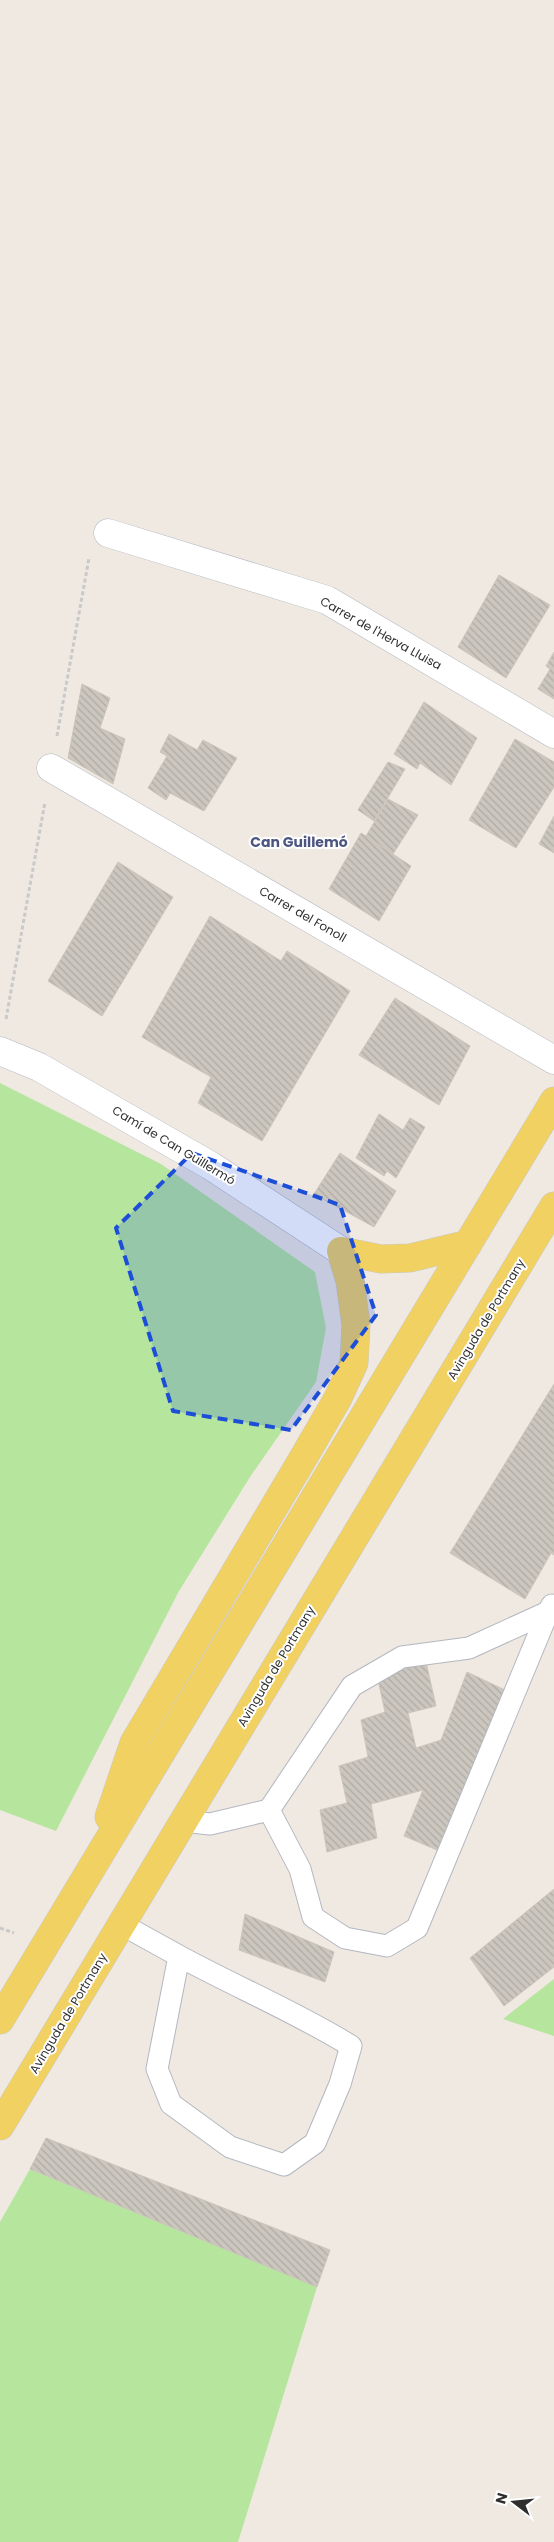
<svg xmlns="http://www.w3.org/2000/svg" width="554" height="2542" viewBox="0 0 554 2542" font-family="Poppins,sans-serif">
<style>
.grass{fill:#b6e59e}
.building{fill:url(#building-back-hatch);stroke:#cbc5ba}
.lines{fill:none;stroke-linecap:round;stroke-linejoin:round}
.service-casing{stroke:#b4b7c1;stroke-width:23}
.minor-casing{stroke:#b4b7c1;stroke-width:29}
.tertiary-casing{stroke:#b4b7c1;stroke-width:29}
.primary-casing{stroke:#c9c9c9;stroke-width:29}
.path{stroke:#c9c9c9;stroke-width:3;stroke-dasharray:4 2.5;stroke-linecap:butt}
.service{stroke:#fff;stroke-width:21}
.minor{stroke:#fff;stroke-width:28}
.tertiary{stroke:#fff;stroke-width:28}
.primary{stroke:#f2d163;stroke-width:28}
.marked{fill:#1d4ed8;fill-opacity:0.2;stroke:#1d4ed8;stroke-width:4;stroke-dasharray:10 6;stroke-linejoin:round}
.labels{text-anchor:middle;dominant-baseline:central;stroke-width:4;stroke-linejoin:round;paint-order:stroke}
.street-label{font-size:12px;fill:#2e2e2e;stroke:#fff}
.neighbourhood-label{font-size:14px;font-weight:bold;fill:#4d5680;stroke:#fff}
</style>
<defs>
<pattern id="building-back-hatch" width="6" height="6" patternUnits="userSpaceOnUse" patternTransform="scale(1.25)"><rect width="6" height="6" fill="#cbc7bf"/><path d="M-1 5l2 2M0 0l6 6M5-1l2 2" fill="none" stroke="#afaba4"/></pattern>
</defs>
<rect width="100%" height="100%" fill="#efe9e1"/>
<g class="grass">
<path d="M0,1083L161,1164L315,1272L326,1328L316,1382L250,1477L179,1591L56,1831L0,1810Z"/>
<path d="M554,1979V2036L503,2019Z"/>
<path d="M30,2169L317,2287L238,2542H0V2222Z"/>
</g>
<g class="building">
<path d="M499,575L550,605L506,678L458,647Z"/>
<path d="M554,652V699L538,689L550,669L546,666Z"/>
<path d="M82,684L110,698L100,728L125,739L113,784L68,758Z"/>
<path d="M424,702L477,738L451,785L420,763L417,769L394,754Z"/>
<path d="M169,734L197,750L203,740L237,758L204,811L170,793L166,800L148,788L167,756L160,752Z"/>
<path d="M515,739L554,762V787L516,848L469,820Z"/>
<path d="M388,762L405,769L374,821L358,810Z"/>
<path d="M388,799L418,815L393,854L366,836Z"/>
<path d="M554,816V853L539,844Z"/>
<path d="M361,833L411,866L379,921L329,889Z"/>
<path d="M118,862L173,897L102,1016L48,981Z"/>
<path d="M210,916L281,961L287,951L350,991L262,1141L198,1103L211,1077L142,1037Z"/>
<path d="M395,998L470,1046L439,1105L359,1055Z"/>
<path d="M379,1114L403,1130L410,1118L425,1127L396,1178L387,1171L384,1176L356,1158Z"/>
<path d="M340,1153L396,1191L374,1227L314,1194Z"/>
<path d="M554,1384V1555L551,1553L525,1599L450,1553Z"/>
<path d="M426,1662L436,1706L408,1713L416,1748L441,1740L467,1672L507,1691L437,1850L404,1836L423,1790L371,1804L377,1838L327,1852L320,1810L347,1803L339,1766L368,1757L361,1720L385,1712L377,1675Z"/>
<path d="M554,1889V1967L504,2006L470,1958Z"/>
<path d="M245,1914L334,1952L325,1982L239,1950Z"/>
<path d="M46,2138L330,2250L317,2287L30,2169Z"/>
</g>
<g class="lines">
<g class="service-casing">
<g id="service">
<path d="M269,1810L300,1869L313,1917L345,1938L387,1946L417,1928L548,1612"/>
<path d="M182,1821L210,1824L269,1810L352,1686L402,1657L469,1648L548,1612L552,1605"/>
<path d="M121,1924L179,1956L157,2069L171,2104L230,2147L284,2165L315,2143L340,2084L351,2046C296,2012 236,1987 179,1956"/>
</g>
</g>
<g class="minor-casing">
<g id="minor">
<path d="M108,533L327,600L554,734"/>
<path d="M51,768L554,1060"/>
</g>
</g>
<g class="tertiary-casing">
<path id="tertiary" d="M0,1051L39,1067L211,1166L341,1251"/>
</g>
<g class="primary-casing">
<g id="primary">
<path d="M109,1817L134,1743L305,1455L338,1398L354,1363L356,1325L350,1281L341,1251L381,1259L410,1258L468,1244"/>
<path d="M0,2020L554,1101"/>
<path d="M0,2126L554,1206"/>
</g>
</g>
<g class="path">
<path d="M57,736L89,558"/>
<path d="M6,1019L45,802"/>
<path d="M0,1928L14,1933"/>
</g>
<use href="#service" class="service"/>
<use href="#minor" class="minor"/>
<use href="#tertiary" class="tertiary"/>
<use href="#primary" class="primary"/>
</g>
<path class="marked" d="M192,1153L340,1205L376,1315L291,1430L173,1411L116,1228Z"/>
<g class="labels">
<g class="street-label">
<text transform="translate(381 633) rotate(29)">Carrer de l'Herva Lluisa</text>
<text transform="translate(303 914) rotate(30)">Carrer del Fonoll</text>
<text transform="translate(174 1145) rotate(31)">Camí de Can Guillermó</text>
<text transform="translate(486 1319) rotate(-59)">Avinguda de Portmany</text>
<text transform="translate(276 1666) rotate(-59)">Avinguda de Portmany</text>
<text transform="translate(68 2013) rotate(-59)">Avinguda de Portmany</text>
</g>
<g class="neighbourhood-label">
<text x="299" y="842">Can Guillemó</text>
</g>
</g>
<g transform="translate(514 2502) rotate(286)" stroke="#ffffff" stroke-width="4" paint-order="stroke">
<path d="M0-4L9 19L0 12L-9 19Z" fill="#2e2e2e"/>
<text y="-8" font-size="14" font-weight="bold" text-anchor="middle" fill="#2e2e2e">N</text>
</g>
</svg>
